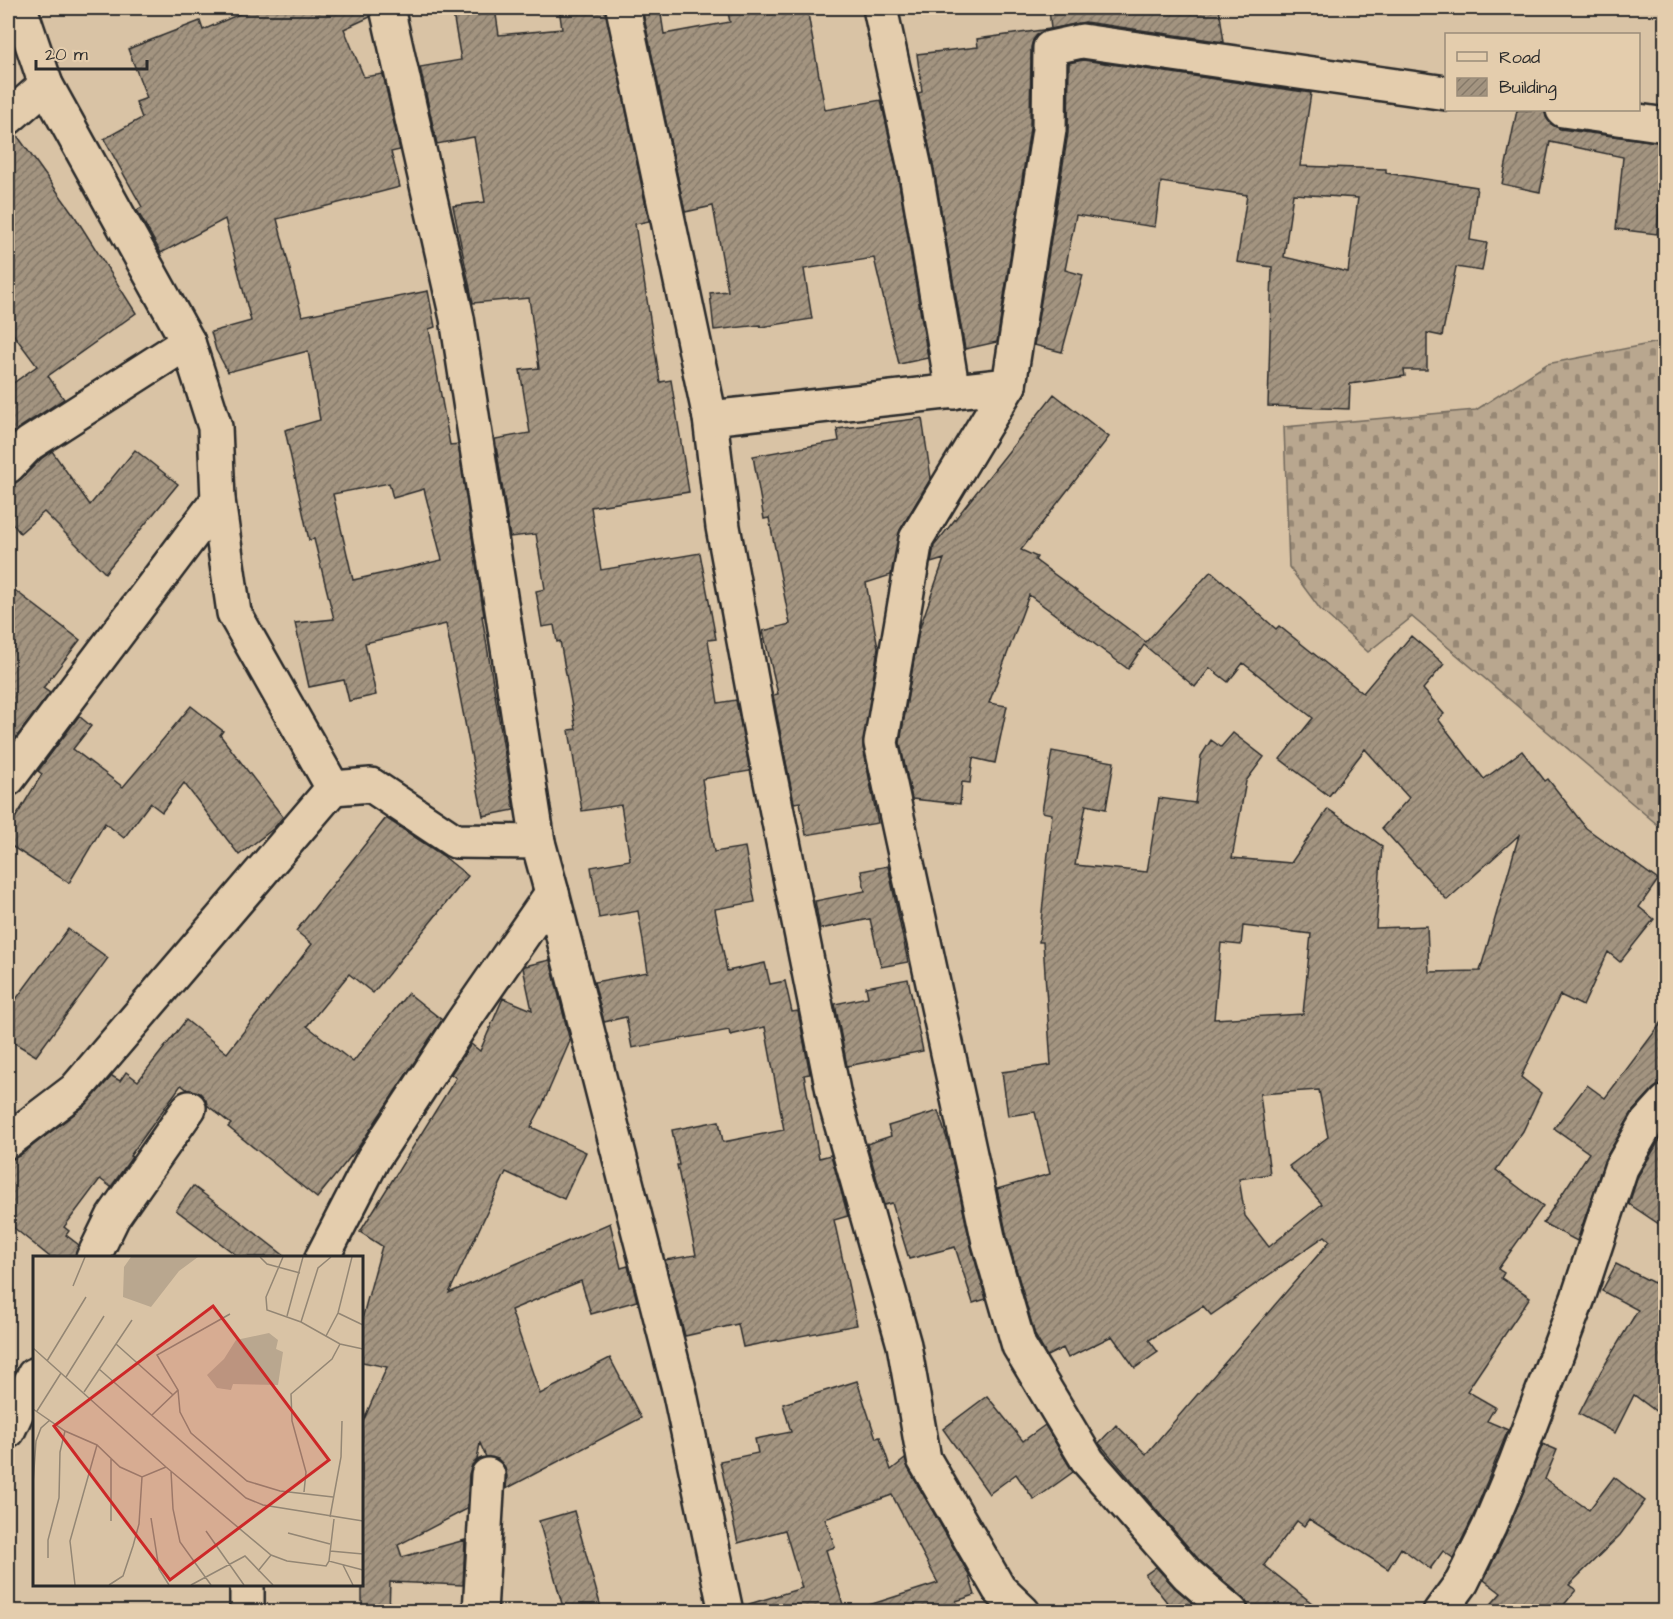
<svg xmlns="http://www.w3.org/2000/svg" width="1673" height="1619" viewBox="0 0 1673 1619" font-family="'Architects Daughter',sans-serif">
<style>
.cemetery{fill:url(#cemetery-stones);stroke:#72695d;stroke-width:1.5}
.building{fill:url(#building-hatch);stroke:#2b2b2b;stroke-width:1.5;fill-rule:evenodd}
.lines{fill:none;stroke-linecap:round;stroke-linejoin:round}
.minor-casing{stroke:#2b2b2b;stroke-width:38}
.minor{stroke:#e4cdad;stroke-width:33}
.inset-road{fill:none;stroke:#938674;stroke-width:1.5}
.view{fill:#cd2828;fill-opacity:0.15;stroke:#cd2828;stroke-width:3}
.inset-edge{fill:none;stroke:#2b2b2b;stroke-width:3}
</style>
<defs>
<pattern id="cemetery-stones" width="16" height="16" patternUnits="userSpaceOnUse" patternTransform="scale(1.5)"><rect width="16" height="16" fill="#b9a78f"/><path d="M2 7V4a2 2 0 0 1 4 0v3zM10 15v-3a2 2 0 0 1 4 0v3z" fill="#978875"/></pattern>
<pattern id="building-hatch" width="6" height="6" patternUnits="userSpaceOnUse" patternTransform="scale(1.5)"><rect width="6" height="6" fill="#a39480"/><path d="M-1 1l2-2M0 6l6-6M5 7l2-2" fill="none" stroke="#857969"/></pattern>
</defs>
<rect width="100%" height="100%" fill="#d9c3a5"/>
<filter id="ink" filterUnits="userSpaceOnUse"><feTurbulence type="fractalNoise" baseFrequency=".0167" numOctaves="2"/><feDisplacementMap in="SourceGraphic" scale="12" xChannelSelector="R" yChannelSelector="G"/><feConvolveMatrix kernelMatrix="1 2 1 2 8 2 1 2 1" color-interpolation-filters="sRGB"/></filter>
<g filter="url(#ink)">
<path class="cemetery" d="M1659,342L1666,345L1665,831L1412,617L1368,652L1320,609L1289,567L1284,427L1476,410L1547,364Z"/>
<g class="building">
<path d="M253,8H369L370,17L344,29L364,77L383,74L400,150L391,152L400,187L277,219L302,316L428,291L435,327L429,329L450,445L458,444L484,616H482L514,810L483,816L446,624L365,643L376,695L349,701L344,680L309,687L295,623L334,619L314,539L309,540L285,430L320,420L308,351L228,372L216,350L211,332L251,321L225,219L161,253L137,210L142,207L104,139L142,118L136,102L147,98L128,49L200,21L203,30ZM389,483L393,498L424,489L442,560L353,580L333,494Z"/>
<path d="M452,8H495L499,35L562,29L559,8H605L649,221L635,224L660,382L671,380L689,492L591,507L601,570L700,553L716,639L708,640L718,703L736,700L750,771L702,779L714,852L745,847L755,902L715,909L727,971L765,963L770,984L785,981L792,1012L798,1011L810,1074L804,1075L819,1158L831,1155L848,1216L834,1220L857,1325L743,1347L738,1324L685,1336L665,1260L696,1255L677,1165H679L672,1130L719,1121L723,1142L784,1130L765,1027L730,1035L729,1030L632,1048L626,1017L604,1022L594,982L648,972L638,911L599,918L591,867L630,860L621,805L582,811L569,730L576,729L560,641L557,642L554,625L542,627L536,591L545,589L536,534L510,537L495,439L530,433L520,370L539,368L529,298L473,303L453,206L485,202L474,137L437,144L420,67L461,60Z"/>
<path d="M642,8H660L664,34L730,22L727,8H807L825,110L881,100L898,177L928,358L899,364L874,258L804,269L812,319L761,327L760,325L714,330L710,293L728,291L713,206L685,212Z"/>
<path d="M1049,8H1219L1224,42L1085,22L1051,29Z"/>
<path d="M1050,29L1038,34L1033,40L1031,47L1030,128L997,342L965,349L934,170L918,93L922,92L917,54L978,47L977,39Z"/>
<path d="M1083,60L1311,93L1300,166L1386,169V173L1477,187L1470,240L1487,243L1482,271L1456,267L1442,336L1427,333V370H1404L1405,376L1350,384L1349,409L1268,406L1272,267L1237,262L1247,195L1161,182L1155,227L1076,215L1065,270L1083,275L1062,352L1034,345L1068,133L1069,63ZM1293,194L1358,198L1348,272L1284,257Z"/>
<path d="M1517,110H1545L1546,117L1551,124L1560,129L1665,143L1657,234L1616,229L1623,157L1550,142L1540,192L1502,184Z"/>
<path d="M16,134L74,215L136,313L48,376L64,399L19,428L8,439V387L37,366L8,327V136Z"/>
<path d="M1054,394L1109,437L1021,550L1037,557L1035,560L1146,642L1211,571L1276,629L1279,626L1363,693L1411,636L1444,664L1423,689L1444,714L1438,719L1484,779L1522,751L1545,781L1548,779L1586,828L1658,880L1639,907L1654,919L1620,962L1608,952L1583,1006L1560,995L1521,1077L1541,1093L1523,1131L1496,1170L1543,1206L1498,1269L1504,1273L1501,1278L1530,1297L1467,1391L1495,1407L1487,1421L1508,1430L1472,1519L1453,1558L1443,1551L1430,1569L1401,1548L1388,1569L1309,1519L1304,1526L1297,1521L1264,1565L1322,1611H1249L1248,1605L1244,1598L1200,1561L1099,1443L1116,1425L1146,1454L1330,1241L1325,1236L1211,1315L1203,1306L1149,1340L1158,1352L1135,1368L1112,1336L1068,1358L1063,1348L1047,1356L1035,1335L1007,1237L997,1189L1050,1174L1035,1112L1008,1116L1002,1072L1051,1065L1043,942H1039L1052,814L1042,812L1052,751L1114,762L1106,809L1086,805L1075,865L1147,872L1159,798L1195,803L1201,756L1211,740L1221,747L1233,733L1264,757L1246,781L1232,858L1291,863L1328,809L1382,846L1376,928L1427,926L1429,972L1480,971L1519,835L1447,900L1382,828L1409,798L1365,749L1329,796L1280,759L1313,718L1243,663L1228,682L1210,668L1195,687L1144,645L1128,669L1029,595L989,703L1007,706L995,763L973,758L970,783L962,782L960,804L912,799L900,743L919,630L944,559L931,563L934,546ZM1243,926L1311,934L1303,1014L1214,1019L1221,943L1241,945ZM1319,1090L1328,1137L1289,1166L1322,1204L1269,1247L1245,1216L1239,1179L1270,1174L1260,1094Z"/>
<path d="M922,418L931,478L900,530L891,575L866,583L878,647L863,747L878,823L806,835L800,802L794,803L773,695L778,694L763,631L790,624L769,518L764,519L753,456L839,441L837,429Z"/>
<path d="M135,450L178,484L105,573L44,512L20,533L8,518V484H14L21,479L41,459L52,451L90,505Z"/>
<path d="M8,585L80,640L43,688L50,693L9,747Z"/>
<path d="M191,706L223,731L220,735L283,817L273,829L239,855L184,783L162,812L150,803L124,838L105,823L69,883L8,844V830L42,774L38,771L79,716L91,726L73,749L123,787Z"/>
<path d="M386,818L442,855L468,876L373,993L349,974L307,1026L353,1062L408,993L442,1020L360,1145L317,1198L228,1127L231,1124L207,1105L206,1100L200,1093L188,1090L181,1085L130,1156L132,1157L111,1187L100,1179L64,1227L69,1231L66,1235L79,1245L75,1257H50L8,1223V1161L19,1156L86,1105L112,1076L120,1081L126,1072L138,1081L186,1020L227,1053L312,944L296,931Z"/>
<path d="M888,866L908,962L881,967L870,919L820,929L815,901L865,891L861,871Z"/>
<path d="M68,929L108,958L36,1056L8,1039V1010Z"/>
<path d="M550,960L570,1041L542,1106L531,1127L586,1152L564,1199L506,1172L449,1293L610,1223L621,1268L628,1266L637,1301L591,1314L581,1281L511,1310L540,1394L610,1358L641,1418L506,1489L507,1476L504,1466L498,1459L486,1457L480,1443L477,1460L472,1465L469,1474L467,1509L398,1545L402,1557L465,1540L463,1585L390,1582L389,1611H362V1424L387,1367L362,1362V1319L382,1246L360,1232L456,1078L451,1074L471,1044L480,1051L503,998L532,1010L523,968L525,966Z"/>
<path d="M908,979L923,1051L847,1066L835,1004L868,997L866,987Z"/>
<path d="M1665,1018V1084H1660L1653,1089L1633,1111L1605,1159L1577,1241L1543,1223L1589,1153L1554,1128L1587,1085L1605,1098Z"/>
<path d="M938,1111L949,1145L971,1246L986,1299L973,1303L955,1247L909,1259L892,1203L884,1205L867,1144L891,1136L888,1126Z"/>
<path d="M1665,1131V1228L1629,1204L1638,1176Z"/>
<path d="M193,1186L236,1218L286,1257H239L176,1210Z"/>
<path d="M1616,1264L1654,1283L1665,1265V1418L1634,1395L1615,1433L1579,1414L1601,1371L1638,1310L1602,1291Z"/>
<path d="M857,1381L876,1438L880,1437L891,1470L905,1459L908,1468L968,1573L975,1595L956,1601L960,1611H870L869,1605L938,1583L892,1495L825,1519L835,1547L826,1550L845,1611H750L749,1604L802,1588L785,1530L738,1543L720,1461L758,1453L755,1439L791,1432L783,1404Z"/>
<path d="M987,1396L1023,1441L1045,1425L1073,1472L1034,1500L1016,1474L989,1494L943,1429Z"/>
<path d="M1543,1444L1557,1450L1545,1479L1589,1510L1614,1477L1645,1501L1620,1535L1569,1585L1576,1590L1559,1611H1485L1501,1593L1484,1580L1506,1534Z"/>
<path d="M574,1511L602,1611H564L539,1521Z"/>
<path d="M1156,1567L1175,1588L1202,1611H1174L1145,1575Z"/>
</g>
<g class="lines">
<g class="minor-casing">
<g id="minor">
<path d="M20,8L46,85L188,342L215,427L218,500L234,613L333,788L371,785L455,841L538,842"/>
<path d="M387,8L457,318L538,842L552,893L679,1389L726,1612"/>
<path d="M623,8L710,418L723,527L759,722L835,1101L904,1345L924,1459L999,1589L1023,1612"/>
<path d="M880,8L916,173L953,392"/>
<path d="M1563,110L1666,125"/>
<path d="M8,118L46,85"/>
<path d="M1009,385L916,539L881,743L989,1242L1019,1346L1088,1461L1187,1574L1231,1612"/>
<path d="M710,418L1009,385L1049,130L1050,48L1082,41L1446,93"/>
<path d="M8,466L29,444L188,342"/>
<path d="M8,779L218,500"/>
<path d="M8,1141L75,1090L333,788"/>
<path d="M93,1258L113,1217L189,1108"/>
<path d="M322,1258L373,1159L462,1023L552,893"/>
<path d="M8,1431L34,1375"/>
<path d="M247,1612V1584"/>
<path d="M480,1612L488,1475"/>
<path d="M1440,1612L1462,1582L1489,1527L1515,1465L1578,1298L1621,1168L1647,1123L1666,1102"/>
</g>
</g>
<use href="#minor" class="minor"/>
</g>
</g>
<g transform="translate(33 1256)">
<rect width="330" height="330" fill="#d9c3a5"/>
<path d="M98,1H165L146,15L118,51L90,41L91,11ZM236,77L245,84L243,93L250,96L245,129L200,128L198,134L184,132L174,119L191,103L203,84Z" fill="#b9a78f"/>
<path class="inset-road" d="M227,1L234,8L267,17M250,1L233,41L234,54L268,66L307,88L330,93M40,30L52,1M305,57L330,69M254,60L270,1M268,66L285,12L298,1M293,80L305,57L319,1M83,88L140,139M0,92L133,211L238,299L254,305L293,310L296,305L330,314M14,105L53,41M66,113L213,242L230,249L330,265M33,121L71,60M145,134L147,156L158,177L214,225L247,235L300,241M51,136L99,64M0,153L32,175L64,189L87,211L109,221L133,211M4,155L28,117M119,159L145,134L124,99L197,58M138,215L140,253L147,286L178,329M0,228L3,185L8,172L17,164M271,236L273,216L259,165L258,138L299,103L307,88M297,261L308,201L309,165M118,262L126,313L136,329M78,265V202M173,275L211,329M255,277L297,288M297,295L330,298M15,302V284L26,242L27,196L32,175M296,305L301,263M310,309L320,329M225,315L238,299M42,329L37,285L64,189M76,329L90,320L100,290L106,268L109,221M158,329L212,300L240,329"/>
<path class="view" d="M180,50L296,204L137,324L21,170Z"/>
<rect width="330" height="330" class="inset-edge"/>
</g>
<rect width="1673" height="1619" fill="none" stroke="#e4cdad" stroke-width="30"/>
<rect x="15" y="15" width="1643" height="1589" fill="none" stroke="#2b2b2b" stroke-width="2" filter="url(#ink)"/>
<rect x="1445" y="33" width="195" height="78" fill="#e4cdad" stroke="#9a8c79" stroke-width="1.5"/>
<rect x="1457" y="52" width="30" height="9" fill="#e4cdad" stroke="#9a8c79" stroke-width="1.5"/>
<text x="1499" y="63" font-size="18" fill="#2b2b2b">Road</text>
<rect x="1457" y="78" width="30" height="18" fill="url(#building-hatch)" stroke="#9a8c79" stroke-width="1.5"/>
<text x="1499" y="93" font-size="18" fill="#2b2b2b">Building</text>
<path d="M36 60v9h111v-9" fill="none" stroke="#2b2b2b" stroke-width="3"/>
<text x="45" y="60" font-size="18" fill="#2b2b2b" stroke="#e4cdad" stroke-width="4.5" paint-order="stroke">20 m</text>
</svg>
